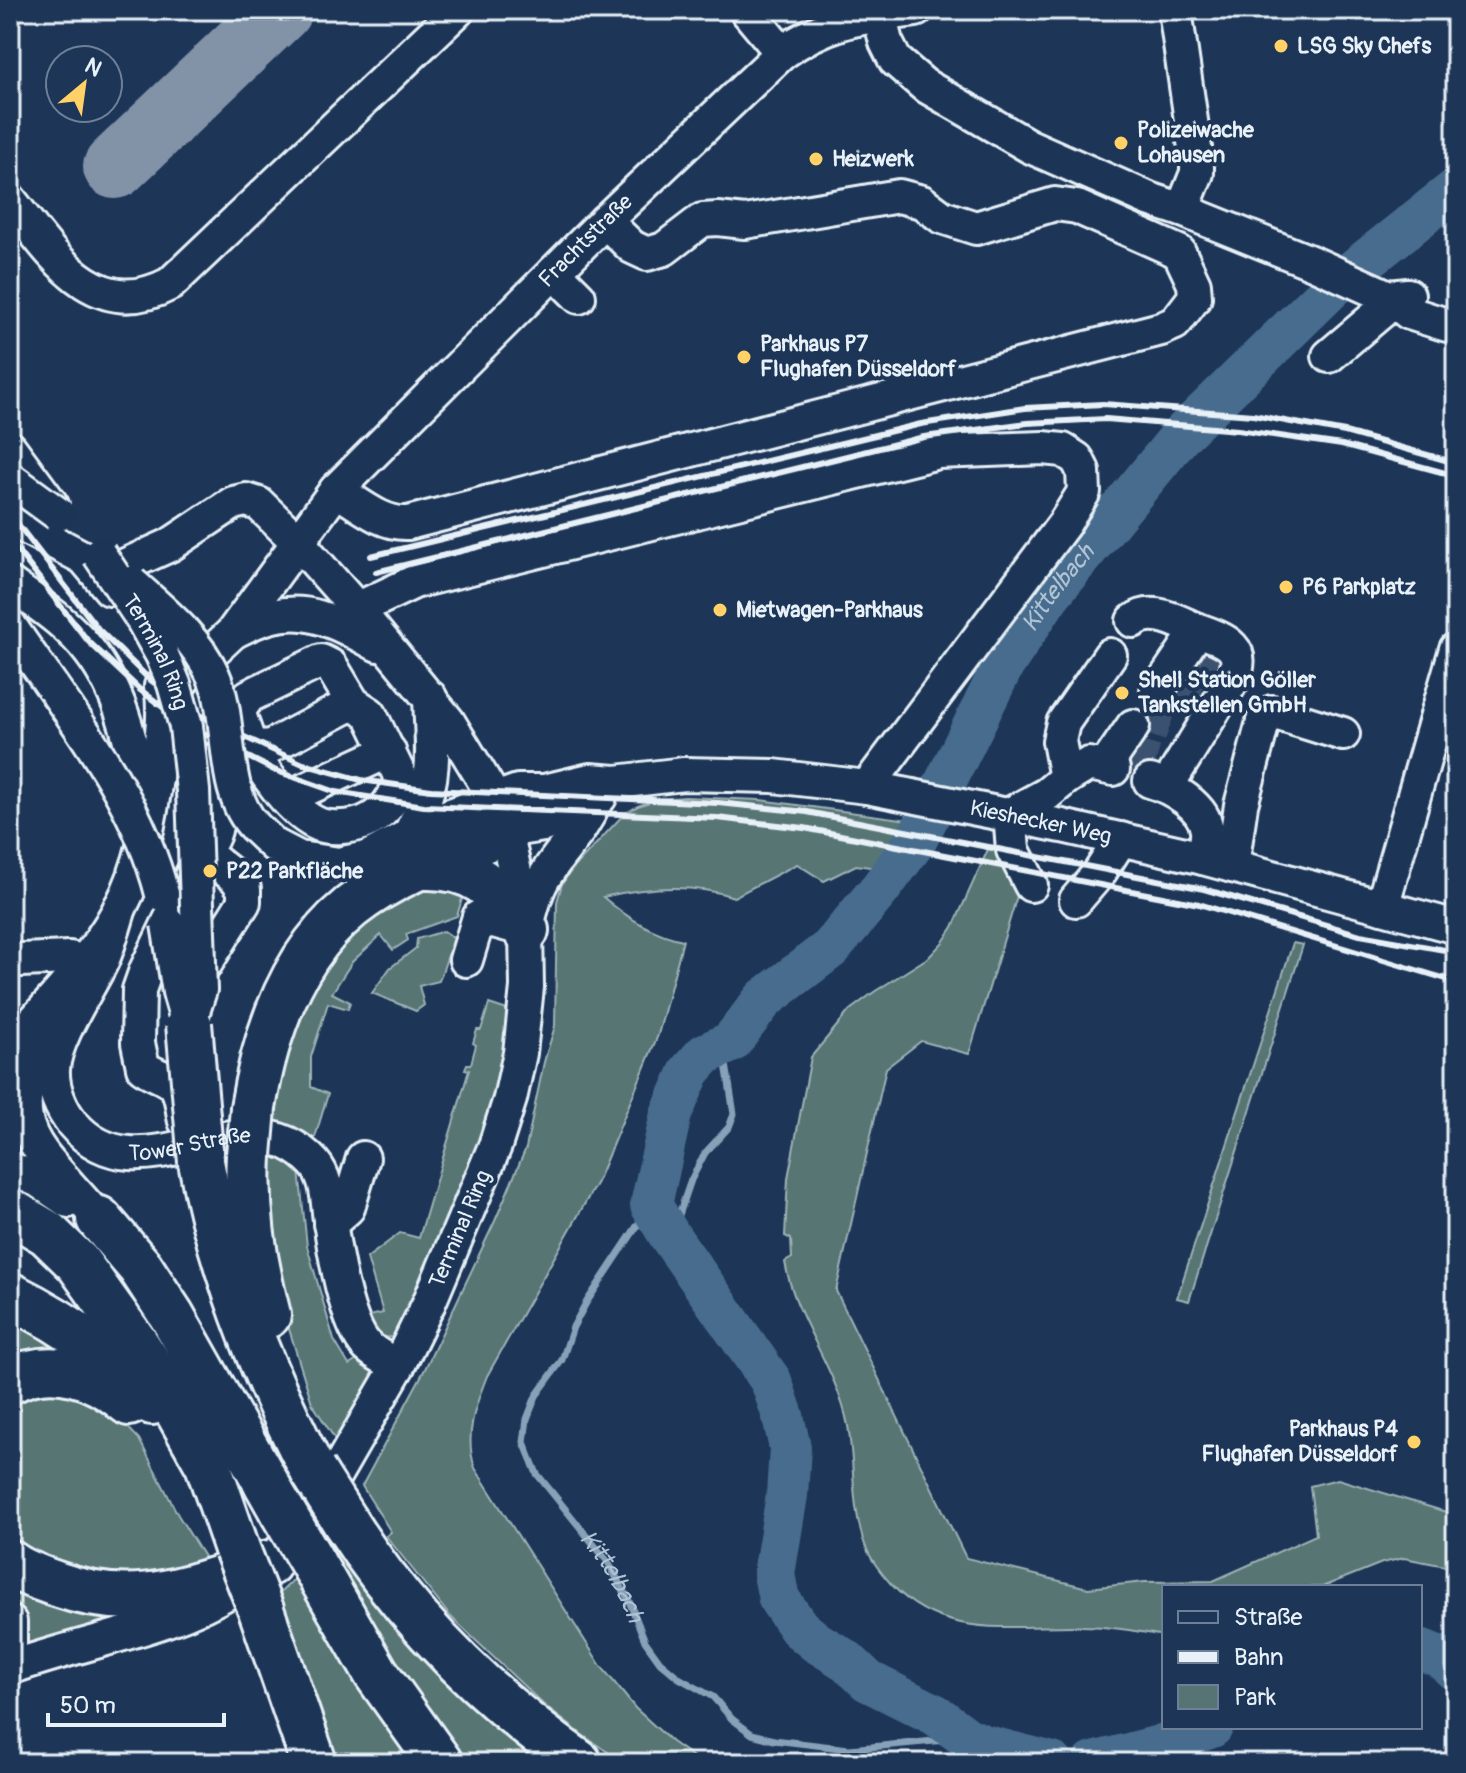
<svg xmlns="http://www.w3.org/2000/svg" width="1466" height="1773" viewBox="0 0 1466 1773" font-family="Pangolin,sans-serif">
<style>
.green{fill:#567473;stroke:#9fb2b6;stroke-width:2}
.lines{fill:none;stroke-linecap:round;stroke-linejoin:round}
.stream{stroke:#87a1b8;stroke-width:7}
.river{stroke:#466c8e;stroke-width:42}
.taxiway{stroke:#8293a8;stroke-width:64}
.minor-tunnel{stroke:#3b516f;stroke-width:32;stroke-dasharray:32 16;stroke-linecap:butt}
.minor-casing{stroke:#e8f1f8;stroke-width:38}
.highway-casing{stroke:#e8f1f8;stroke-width:50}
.minor{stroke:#1d3557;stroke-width:32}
.highway{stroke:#1d3557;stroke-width:44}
.rail{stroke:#e8f1f8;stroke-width:6}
.minor-bridge-casing{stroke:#e8f1f8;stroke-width:38;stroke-linecap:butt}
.highway-bridge-casing{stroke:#e8f1f8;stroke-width:50;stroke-linecap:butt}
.minor-bridge{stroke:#1d3557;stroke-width:32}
.highway-bridge{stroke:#1d3557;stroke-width:44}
.poi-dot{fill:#ffd166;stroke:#1d3557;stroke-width:3}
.labels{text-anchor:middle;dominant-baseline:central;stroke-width:8;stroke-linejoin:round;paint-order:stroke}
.poi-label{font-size:22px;font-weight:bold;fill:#e8f1f8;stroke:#1d3557;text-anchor:start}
.street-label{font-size:22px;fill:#e8f1f8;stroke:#1d3557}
.water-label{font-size:24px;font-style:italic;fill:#afc2d3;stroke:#1d3557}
</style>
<rect width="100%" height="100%" fill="#1d3557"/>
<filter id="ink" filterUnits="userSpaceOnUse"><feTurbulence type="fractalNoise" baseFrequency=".0125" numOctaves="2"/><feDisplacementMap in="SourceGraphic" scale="16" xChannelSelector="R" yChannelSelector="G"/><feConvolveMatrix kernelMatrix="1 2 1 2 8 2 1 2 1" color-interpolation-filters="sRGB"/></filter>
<g filter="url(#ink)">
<g class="green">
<path d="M685,797L760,800L916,821L884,869L856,865L824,881L797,864L734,897C691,883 646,887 603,897C626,917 652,934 683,940L658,1035L597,1182L487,1376C475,1406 464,1436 475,1468L601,1666L635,1708L672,1742L702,1763H624L584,1736L546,1707L450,1616L386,1536L391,1532L362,1486L425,1369L495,1221L526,1148L544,1062L555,1026L557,902L562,884L571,871L624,814L638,806L659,799Z"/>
<path d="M990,845L1006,848L1020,886L969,1054L921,1041L886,1068L836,1291L966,1558L1088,1588L1145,1582L1213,1581L1316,1535L1310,1486L1338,1479L1456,1515V1568L1404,1558L1382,1563L1322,1587H1164V1636C1136,1631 1109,1626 1080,1626C1012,1625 943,1640 892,1585C881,1573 871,1561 865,1545C851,1507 855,1465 848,1426C837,1368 795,1320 785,1262L792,1258L791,1239L785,1236L788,1178L811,1057L850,1010L874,992L929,957L943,942L953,927Z"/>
<path d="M418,885H466L457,916L406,934L408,940L393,950L381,935L352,962L332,993L350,1002L348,1009L328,1003L311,1057V1087L328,1094L314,1141L275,1126L265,1118L289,1021L345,934Z"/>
<path d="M444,931L454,938L439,981L419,986L424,1005L416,1011L372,993L390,968L416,948L417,939Z"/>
<path d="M1293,943L1303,945L1189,1301L1177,1298Z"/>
<path d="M489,1004L513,1012L488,1139L395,1339L392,1337L376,1338L365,1317L383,1313L367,1258L400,1233L419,1238L469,1070L465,1069L467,1064H471L476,1045L473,1043L477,1030H481Z"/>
<path d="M265,1146L298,1161L307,1246L334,1340L349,1365L364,1356L376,1376L340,1447L312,1403L271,1271Z"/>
<path d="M10,1313L86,1363L10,1367Z"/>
<path d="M61,1380L122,1421L139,1439L178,1515L206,1560L110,1588L10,1552V1390Z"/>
<path d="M329,1536L544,1763H463L421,1712L324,1544Z"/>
<path d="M303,1570L410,1763H334L278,1595Z"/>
<path d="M10,1572L127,1619L26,1655L21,1613L10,1590Z"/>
</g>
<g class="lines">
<g class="stream">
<path id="s1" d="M651,1205L586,1303L573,1327L562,1360L536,1396L527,1419L524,1442L537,1474L608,1562L629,1601L645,1641L660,1662L679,1678L713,1697L732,1719L752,1734L774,1740L849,1749L967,1738"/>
<path d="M671,1238L691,1180L705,1153L729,1127L734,1114L726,1064L731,1042"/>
</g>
<g class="river">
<path d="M1420,1649L1440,1657L1456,1671"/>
<path id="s2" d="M1053,1763L983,1745L967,1738L936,1715L868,1681L847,1661L816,1642L799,1628L779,1599L774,1574L787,1495L790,1448L783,1416L771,1381L671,1238L651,1205L671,1114L690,1071L705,1054L731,1042L764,999L831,948L880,889L917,839L1003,666L1049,596L1182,434L1335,285L1456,189"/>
<path d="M1093,1763L1159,1746L1212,1727"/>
</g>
<path class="taxiway" d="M115,167L280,10"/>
<g class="minor-tunnel">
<path d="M1193,651L1228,662"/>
<path d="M1171,683L1206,694"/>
<path d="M1140,715L1183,730"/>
<path d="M1125,753L1160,763"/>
</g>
<g class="minor-casing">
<g id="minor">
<path d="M746,10L782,53"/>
<path d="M1175,10L1197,162V173L1182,210"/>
<path d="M879,15L886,42L895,60L924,85L1029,146L1149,199L1182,210L1313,263L1389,297L1409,313L1447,325L1456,324"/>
<path d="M10,200C51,252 93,324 170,284L458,10"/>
<path d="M554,272L579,297"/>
<path d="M1329,356L1382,311L1389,297L1408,295"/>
<path d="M10,448L52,505"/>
<path d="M336,490C358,503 382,525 408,523L1161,329L1175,323L1195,297L1194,284L1179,252L1077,207L1055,204L976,228L942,217L922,202L899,196L745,222L718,219L702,220L664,249L647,254L632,247L605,221"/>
<path d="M10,519L84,558L110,589"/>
<path d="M101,576L170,545L233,503L246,500L259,504L298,542L351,602L448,721L494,797L506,831L515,872L526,930L527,987L520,1053L510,1099L495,1146L429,1303L398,1366L317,1506L283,1548"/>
<path d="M10,584C38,604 69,624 90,652C123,695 135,752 141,804"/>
<path d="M357,609L414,582L938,452L1043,448L1063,450L1077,459L1083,471L1084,492L1064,524L867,787"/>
<path d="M1133,621C1153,606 1178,622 1198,630"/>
<path d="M235,631C296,599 322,615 378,645"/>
<path d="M1157,691L1198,630C1227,640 1248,648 1232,681L1167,786"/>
<path id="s3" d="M165,707L184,678L232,633L336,490L605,221L782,53C830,19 860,18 916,10"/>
<path d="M1105,767L1133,726"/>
<path d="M1066,778L1059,741L1063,723L1110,655"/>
<path d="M1150,781C1171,787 1205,806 1207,831C1208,839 1204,849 1203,858"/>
<path d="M287,798L389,751"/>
<path d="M1010,814L1047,794L1066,778L1089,764L1113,769"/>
<path d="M1010,814L1013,850L1031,885"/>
<path id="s4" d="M255,827L274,845L299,858L339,864L367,858L439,819L518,791H544L590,780L616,782L684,774L773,776L867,787L1062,826L1203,858L1456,927"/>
<path d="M506,831L544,825L600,797"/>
<path d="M408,837C439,780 432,758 430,697"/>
<path d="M1232,866L1241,805L1264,718L1272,712L1343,734"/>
<path d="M1076,900L1100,872L1121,839"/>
<path id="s5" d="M120,907C115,924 110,942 103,959C89,989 55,1037 53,1069C52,1088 61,1110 73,1124C141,1204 243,1086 314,1163C328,1179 327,1200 330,1220C334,1251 346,1325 367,1346C376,1355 388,1360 398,1366"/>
<path d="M1382,907L1456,649"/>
<path d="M527,926C532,908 536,889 547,873C564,846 582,832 595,801"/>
<path d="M21,960L69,958L85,961"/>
<path d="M466,960L479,917L526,930"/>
<path d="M191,987L244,902V889L236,878L203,852C209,844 216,834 216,823C216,793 202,788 220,756L251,748C264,773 292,814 320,825C332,829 352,827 363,823C384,815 395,799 401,778L370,714L353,703L331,666L321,661L249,696L238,711L251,748L271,746L353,703"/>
<path d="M51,1019C0,1131 27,1135 99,1219"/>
<path d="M10,1047C50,1004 92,960 120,908C142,867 151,816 157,771C161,743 166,715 161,686"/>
<path d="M185,1121C182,1110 182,1090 172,1083C165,1077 152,1074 143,1067L138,1043L139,990L146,970L198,862"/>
<path d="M10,1168L39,1181L68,1201"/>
<path d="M330,1224L348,1208L363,1158"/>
<path d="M10,1622V1644"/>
<path d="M10,1668C84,1641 168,1630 235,1588"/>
</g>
</g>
<g class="highway-casing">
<g id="highway">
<path d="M423,867C478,865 495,890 526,930"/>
<path d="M253,1108C265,1034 291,956 351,907C395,872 455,852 506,831"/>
<path d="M249,1155C246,1208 254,1263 268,1315"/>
<path d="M201,1162C221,1271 262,1373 313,1471"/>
<path d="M10,1211L47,1233L78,1263L136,1344L164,1387L208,1465L237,1549"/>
<path d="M99,1219L140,1267L172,1316L282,1511"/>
<path d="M10,1295C64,1322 114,1355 152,1402"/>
<path d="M10,1381C51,1358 96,1375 129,1403"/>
<path d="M345,1522C406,1618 487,1698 579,1763"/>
<path d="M312,1562L376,1673L440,1763"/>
<path d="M10,1563C23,1573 40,1578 56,1584C138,1613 190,1586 269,1563"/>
<path d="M261,1610L314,1763"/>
</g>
</g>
<use href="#minor" class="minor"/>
<use href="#highway" class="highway"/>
<g class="rail">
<path d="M10,514L99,630L148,678L184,705L214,723L303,764L361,780L431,790L718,803L807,812L1204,889L1360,935L1456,952"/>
<path d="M10,541L88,641L139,689L180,720L240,753L274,770L336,792L424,806L717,818L804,828L1199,904L1456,982"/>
<path d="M371,556L921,424L1025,408L1103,404L1253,415L1345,432L1456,463"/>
<path d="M376,572L924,437L1027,423L1106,419L1238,430L1342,445L1456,476"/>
</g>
<g class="minor-bridge-casing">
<g id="minor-bridge">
<path d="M10,479L58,514"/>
<path id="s6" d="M99,554L141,617L162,655L174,684L186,726L193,791L200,990L189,1024"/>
<path d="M131,583C161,610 196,637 213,675C234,722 219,790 255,827"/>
<path d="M10,626C67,710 137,794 162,894"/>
<path d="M168,924L179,992L185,1013"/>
</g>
</g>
<g class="highway-bridge-casing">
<g id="highway-bridge">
<path d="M189,1024L201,1162"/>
<path d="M249,1155L253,1108"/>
<path d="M313,1471L345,1522"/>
<path d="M282,1511L312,1562"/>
<path d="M237,1549L261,1610"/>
</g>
</g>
<use href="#minor-bridge" class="minor-bridge"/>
<use href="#highway-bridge" class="highway-bridge"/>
</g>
</g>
<g class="poi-dot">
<circle cx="1281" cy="46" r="8"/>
<circle cx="1121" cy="143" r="8"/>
<circle cx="816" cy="159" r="8"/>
<circle cx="744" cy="357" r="8"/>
<circle cx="1286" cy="587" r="8"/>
<circle cx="720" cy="610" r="8"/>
<circle cx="1122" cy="693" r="8"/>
<circle cx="210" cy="871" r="8"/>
<circle cx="1414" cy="1442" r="8"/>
</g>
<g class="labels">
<g class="poi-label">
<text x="1297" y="46">LSG Sky Chefs</text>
<text x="1137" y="130">Polizeiwache<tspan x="1137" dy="25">Lohausen</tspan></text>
<text x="832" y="159">Heizwerk</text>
<text x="760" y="344">Parkhaus P7<tspan x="760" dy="25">Flughafen Düsseldorf</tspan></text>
<text x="1302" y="587">P6 Parkplatz</text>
<text x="736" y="610">Mietwagen-Parkhaus</text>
<text x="1138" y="680">Shell Station Göller<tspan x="1138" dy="25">Tankstellen GmbH</tspan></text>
<text x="226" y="871">P22 Parkfläche</text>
<text x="1398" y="1429" text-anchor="end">Parkhaus P4<tspan x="1398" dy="25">Flughafen Düsseldorf</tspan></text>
</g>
<g class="street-label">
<text stroke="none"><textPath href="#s3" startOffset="630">Frachtstraße</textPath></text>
<text stroke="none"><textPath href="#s6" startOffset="114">Terminal Ring</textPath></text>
<text stroke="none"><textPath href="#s4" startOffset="818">Kieshecker Weg</textPath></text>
<text stroke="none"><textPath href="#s5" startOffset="362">Tower Straße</textPath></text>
<text transform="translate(460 1229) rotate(-67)">Terminal Ring</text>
</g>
<g class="water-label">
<text stroke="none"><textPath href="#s2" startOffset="1520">Kittelbach</textPath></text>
<text stroke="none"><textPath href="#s1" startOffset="434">Kittelbach</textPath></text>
</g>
</g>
<rect width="1466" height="1773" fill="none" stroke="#1d3557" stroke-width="40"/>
<rect x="20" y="20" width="1426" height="1733" fill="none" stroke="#e8f1f8" stroke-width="3" filter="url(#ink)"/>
<rect x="1162" y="1585" width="260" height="144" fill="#1d3557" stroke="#6e8097" stroke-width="2"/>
<rect x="1178" y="1611" width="40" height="12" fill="#1d3557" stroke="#6e8097" stroke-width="2"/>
<text x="1234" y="1625" font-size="24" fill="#e8f1f8">Straße</text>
<rect x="1178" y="1651" width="40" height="12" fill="#e8f1f8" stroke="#6e8097" stroke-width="2"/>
<text x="1234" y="1665" font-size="24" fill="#e8f1f8">Bahn</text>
<rect x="1178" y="1685" width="40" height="24" fill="#567473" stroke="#6e8097" stroke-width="2"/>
<text x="1234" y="1705" font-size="24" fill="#e8f1f8">Park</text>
<g transform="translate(84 84) rotate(29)"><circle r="38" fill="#1d3557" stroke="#6e8097" stroke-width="2"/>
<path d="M0-6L14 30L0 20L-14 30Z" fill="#ffd166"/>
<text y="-12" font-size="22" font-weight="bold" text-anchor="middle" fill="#e8f1f8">N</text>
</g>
<path d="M48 1713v12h176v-12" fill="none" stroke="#e8f1f8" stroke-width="4"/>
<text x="60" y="1713" font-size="24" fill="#e8f1f8" stroke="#1d3557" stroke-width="6" paint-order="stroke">50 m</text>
</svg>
